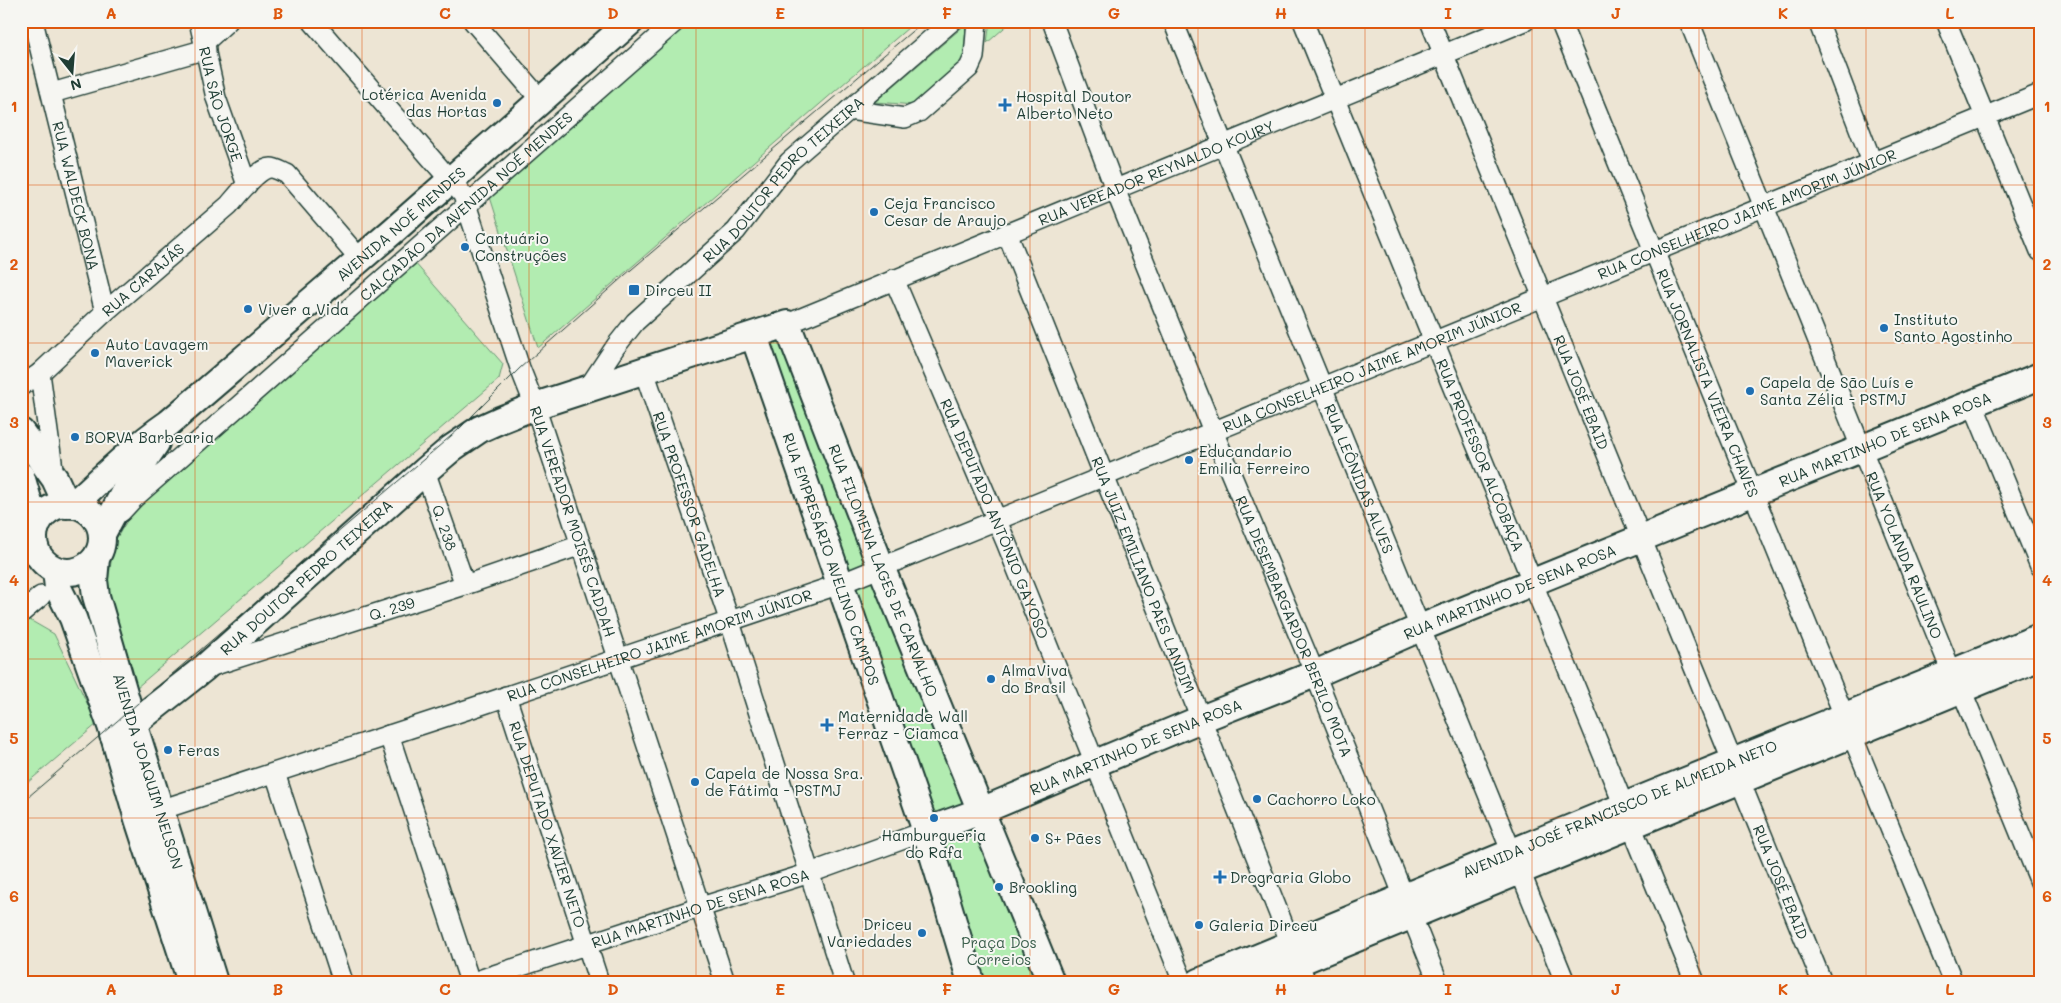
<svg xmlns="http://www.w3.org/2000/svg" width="2061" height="1003" viewBox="0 0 2061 1003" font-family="Mali,sans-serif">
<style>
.green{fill:#b2ecb1;stroke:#689472}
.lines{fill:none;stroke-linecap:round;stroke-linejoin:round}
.street-casing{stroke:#1f3d34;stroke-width:22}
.secondary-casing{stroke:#1f3d34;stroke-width:30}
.street{stroke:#f6f6f2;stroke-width:19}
.secondary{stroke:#f6f6f2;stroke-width:26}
.tram{stroke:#1f3d34;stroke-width:1}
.grid{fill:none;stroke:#de580e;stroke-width:1;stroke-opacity:0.55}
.poi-dot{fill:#1f6fb2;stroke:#f6f6f2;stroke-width:2}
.labels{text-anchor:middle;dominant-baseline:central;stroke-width:4;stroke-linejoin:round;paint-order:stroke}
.poi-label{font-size:15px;fill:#1f3d34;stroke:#f6f6f2;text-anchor:start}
.street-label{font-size:15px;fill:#1f3d34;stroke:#f6f6f2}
.park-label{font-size:15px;fill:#3c604d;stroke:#f6f6f2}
.neatline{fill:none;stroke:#de580e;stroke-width:2}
.grid-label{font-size:16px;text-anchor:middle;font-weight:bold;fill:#de580e}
</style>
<rect width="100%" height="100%" fill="#ede5d4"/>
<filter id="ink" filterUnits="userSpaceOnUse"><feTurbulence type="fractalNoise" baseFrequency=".02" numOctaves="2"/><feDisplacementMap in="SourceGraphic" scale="10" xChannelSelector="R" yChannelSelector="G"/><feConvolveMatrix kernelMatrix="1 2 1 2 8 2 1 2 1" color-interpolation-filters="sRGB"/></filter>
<g filter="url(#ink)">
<g class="green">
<path d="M691,21H916L538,348L490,197Z"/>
<path d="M990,21H1012L987,43Z"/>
<path d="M966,24L964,62L915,105L875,102Z"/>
<path d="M414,262L503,364L499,379L136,688L106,596L114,542L138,503Z"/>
<path d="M787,338L1044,982H978L765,347Z"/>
<path d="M21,615L54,634L97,724L21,788Z"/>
</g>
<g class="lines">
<g class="street-casing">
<g id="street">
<path id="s1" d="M33,21L105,312"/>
<path id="s2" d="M199,21L216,98L247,185"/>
<path id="s3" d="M312,21L463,195L520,368L535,406L725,982"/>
<path d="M473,21L540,99"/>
<path id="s4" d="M1052,21L1115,189L1213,431L1315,674L1438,982"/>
<path id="s5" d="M1173,21L1512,853"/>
<path id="s6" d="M1303,21L1624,806"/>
<path id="s7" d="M1430,21L1733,763"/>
<path id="s8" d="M1560,21L1953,982"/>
<path id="s9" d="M1689,21L1952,673"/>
<path d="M1818,21L1872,162"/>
<path d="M1946,21L2040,251"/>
<path d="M204,43L228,21"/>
<path d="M52,93L206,49"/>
<path d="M849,110L905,118L919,112L969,68L974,57L977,21"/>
<path id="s10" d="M1007,233L1291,944"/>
<path id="s11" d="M894,279L1006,542L1183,982"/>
<path id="s12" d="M787,324L1525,21"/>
<path id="s13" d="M644,371L730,622L844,982"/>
<path d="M40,373L54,476"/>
<path id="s14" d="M21,386L40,373L105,312L229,205C237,196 258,168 271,168C276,168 282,172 287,174L360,259"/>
<path id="s15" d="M586,391L616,346L635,322L736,231L789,162L952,21"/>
<path d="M1973,404L2040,566"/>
<path id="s16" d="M425,471L465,585"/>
<path id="s17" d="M121,512L134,498L676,21"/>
<path d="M21,613L41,596"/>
<path id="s18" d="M209,667L465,585L581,545"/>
<path d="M1961,689L2040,882"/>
<path id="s19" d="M506,696L599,982"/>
<path d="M389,735L470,982"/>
<path d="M275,773L343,982"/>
<path id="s20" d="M1740,781L1822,982"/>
<path id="s21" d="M160,810L472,708L840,584L2040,94"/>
<path d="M1631,825L1695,982"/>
<path d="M1520,871L1565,982"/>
<path d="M1298,962L1306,982"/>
<path id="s22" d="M473,982L701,907L810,873L926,831"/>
</g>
</g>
<g class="secondary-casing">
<g id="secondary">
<path id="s23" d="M754,336L926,831L971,982"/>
<path d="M21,432L55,479L67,505"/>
<path d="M21,476L36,527"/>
<circle cx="68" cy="538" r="34"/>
<path id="s24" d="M73,505C104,476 134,447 169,423L394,230L631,21"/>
<path d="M102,534L129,483L156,443"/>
<path id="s25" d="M96,558L94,580L96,596L129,710L214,982"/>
<path d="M56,570L58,588L73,618L111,726L138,819L191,982"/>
<path id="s26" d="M113,735L133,724L203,669L425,471L452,448L480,429L500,420L535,406L787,324L881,567L1051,982"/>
<path id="s27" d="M926,831L981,811L1201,719L1315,674L1420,628L2040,376"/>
<path id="s28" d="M1199,982L1624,806L2040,637"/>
<path d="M1250,982L2040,657"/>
</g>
</g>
<use href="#street" class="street"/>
<use href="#secondary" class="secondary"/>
<path class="tram" d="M21,803L458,430L520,368L625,275L924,21"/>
</g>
</g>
<path class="grid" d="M195,21V982M362,21V982M529,21V982M696,21V982M863,21V982M1030,21V982M1198,21V982M1365,21V982M1532,21V982M1699,21V982M1866,21V982M21,185H2040M21,343H2040M21,502H2040M21,659H2040M21,818H2040"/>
<g class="poi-dot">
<circle cx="497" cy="103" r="5"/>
<path d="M1002.5 97.5h5v5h5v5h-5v5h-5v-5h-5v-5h5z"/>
<circle cx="874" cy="212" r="5"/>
<circle cx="465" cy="247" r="5"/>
<rect x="628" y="284" width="12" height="12" rx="2.5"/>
<circle cx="248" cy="309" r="5"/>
<circle cx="1884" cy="328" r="5"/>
<circle cx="95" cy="353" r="5"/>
<circle cx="1750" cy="391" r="5"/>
<circle cx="75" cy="437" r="5"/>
<circle cx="1189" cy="460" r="5"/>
<circle cx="991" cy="679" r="5"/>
<path d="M824.5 717.5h5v5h5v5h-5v5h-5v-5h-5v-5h5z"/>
<circle cx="168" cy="750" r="5"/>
<circle cx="695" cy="782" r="5"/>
<circle cx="1257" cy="799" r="5"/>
<circle cx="934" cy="818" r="5"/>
<circle cx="1035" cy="838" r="5"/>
<path d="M1217.5 869.5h5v5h5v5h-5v5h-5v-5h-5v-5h5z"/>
<circle cx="999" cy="887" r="5"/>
<circle cx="1199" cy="925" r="5"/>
<circle cx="922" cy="933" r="5"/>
</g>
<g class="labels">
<g class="poi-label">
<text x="487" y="94" text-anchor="end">Lotérica Avenida<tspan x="487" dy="17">das Hortas</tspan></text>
<text x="1016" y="96">Hospital Doutor<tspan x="1016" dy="17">Alberto Neto</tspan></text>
<text x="884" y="203">Ceja Francisco<tspan x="884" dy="17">Cesar de Araujo</tspan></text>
<text x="475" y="238">Cantuário<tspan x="475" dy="17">Construções</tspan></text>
<text x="645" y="290">Dirceu II</text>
<text x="258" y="309">Viver a Vida</text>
<text x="1894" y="319">Instituto<tspan x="1894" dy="17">Santo Agostinho</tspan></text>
<text x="105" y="344">Auto Lavagem<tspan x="105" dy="17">Maverick</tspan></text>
<text x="1760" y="382">Capela de São Luís e<tspan x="1760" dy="17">Santa Zélia - PSTMJ</tspan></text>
<text x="85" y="437">BORVA Barbearia</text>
<text x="1199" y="451">Educandario<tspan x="1199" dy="17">Emilia Ferreiro</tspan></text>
<text x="1001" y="670">AlmaViva<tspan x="1001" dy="17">do Brasil</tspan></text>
<text x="838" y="716">Maternidade Wall<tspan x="838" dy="17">Ferraz - Ciamca</tspan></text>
<text x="178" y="750">Feras</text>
<text x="705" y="773">Capela de Nossa Sra.<tspan x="705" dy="17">de Fátima - PSTMJ</tspan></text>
<text x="1267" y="799">Cachorro Loko</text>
<text x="934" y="835" text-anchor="middle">Hamburgueria<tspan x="934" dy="17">do Rafa</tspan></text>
<text x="1045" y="838">S+ Pães</text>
<text x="1230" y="877">Drograria Globo</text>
<text x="1009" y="887">Brookling</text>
<text x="912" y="924" text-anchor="end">Driceu<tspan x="912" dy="17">Variedades</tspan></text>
<text x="1209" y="925">Galeria Dirceu</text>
</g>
<g class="street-label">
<text stroke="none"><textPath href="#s2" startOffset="86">RUA SÃO JORGE</textPath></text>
<text stroke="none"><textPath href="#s12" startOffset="399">RUA VEREADOR REYNALDO KOURY</textPath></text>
<text stroke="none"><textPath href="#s15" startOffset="291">RUA DOUTOR PEDRO TEIXEIRA</textPath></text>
<text stroke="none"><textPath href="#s1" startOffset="180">RUA WALDECK BONA</textPath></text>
<text stroke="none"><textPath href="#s17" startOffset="461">CALÇADÃO DA AVENIDA NOÉ MENDES</textPath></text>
<text stroke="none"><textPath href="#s21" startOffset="1696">RUA CONSELHEIRO JAIME AMORIM JÚNIOR</textPath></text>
<text stroke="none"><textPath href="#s24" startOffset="432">AVENIDA NOÉ MENDES</textPath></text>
<text stroke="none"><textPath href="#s14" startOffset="162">RUA CARAJÁS</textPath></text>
<text stroke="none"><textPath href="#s21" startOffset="1291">RUA CONSELHEIRO JAIME AMORIM JÚNIOR</textPath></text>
<text stroke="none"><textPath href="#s8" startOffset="391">RUA JORNALISTA VIEIRA CHAVES</textPath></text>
<text stroke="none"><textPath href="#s7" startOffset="401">RUA JOSÉ EBAID</textPath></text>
<text stroke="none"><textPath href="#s27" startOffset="1036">RUA MARTINHO DE SENA ROSA</textPath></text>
<text stroke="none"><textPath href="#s6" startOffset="469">RUA PROFESSOR ALCOBAÇA</textPath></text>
<text stroke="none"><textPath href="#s5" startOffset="494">RUA LEÔNIDAS ALVES</textPath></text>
<text stroke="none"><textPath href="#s13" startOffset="141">RUA PROFESSOR GADELHA</textPath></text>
<text stroke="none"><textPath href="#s11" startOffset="260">RUA DEPUTADO ANTÔNIO GAYOSO</textPath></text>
<text stroke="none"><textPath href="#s3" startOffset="575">RUA VEREADOR MOISÉS CADDAH</textPath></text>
<text stroke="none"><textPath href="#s16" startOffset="60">Q. 238</textPath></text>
<text stroke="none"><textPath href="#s9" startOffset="576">RUA YOLANDA RAULINO</textPath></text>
<text stroke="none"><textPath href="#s23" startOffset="236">RUA EMPRESÁRIO AVELINO CAMPOS</textPath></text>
<text stroke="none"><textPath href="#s26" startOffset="1068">RUA FILOMENA LAGES DE CARVALHO</textPath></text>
<text stroke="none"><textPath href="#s10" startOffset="368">RUA JUIZ EMILIANO PAES LANDIM</textPath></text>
<text stroke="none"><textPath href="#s26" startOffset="250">RUA DOUTOR PEDRO TEIXEIRA</textPath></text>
<text stroke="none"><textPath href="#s27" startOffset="631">RUA MARTINHO DE SENA ROSA</textPath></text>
<text stroke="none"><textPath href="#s18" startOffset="192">Q. 239</textPath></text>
<text stroke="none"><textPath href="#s4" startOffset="652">RUA DESEMBARGARDOR BERILO MOTA</textPath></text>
<text stroke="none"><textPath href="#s21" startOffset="526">RUA CONSELHEIRO JAIME AMORIM JÚNIOR</textPath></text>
<text stroke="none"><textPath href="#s27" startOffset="226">RUA MARTINHO DE SENA ROSA</textPath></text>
<text stroke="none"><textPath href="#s25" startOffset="221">AVENIDA JOAQUIM NELSON</textPath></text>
<text stroke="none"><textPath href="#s28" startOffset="455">AVENIDA JOSÉ FRANCISCO DE ALMEIDA NETO</textPath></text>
<text stroke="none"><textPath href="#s19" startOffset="135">RUA DEPUTADO XAVIER NETO</textPath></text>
<text stroke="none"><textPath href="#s20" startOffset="109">RUA JOSÉ EBAID</textPath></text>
<text stroke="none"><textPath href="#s22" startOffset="239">RUA MARTINHO DE SENA ROSA</textPath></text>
</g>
<g class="park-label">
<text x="999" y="942">Praça Dos<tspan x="999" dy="17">Correios</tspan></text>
</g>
</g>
<rect width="2061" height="1003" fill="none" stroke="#f6f6f2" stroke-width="55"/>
<g transform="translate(72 72) rotate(163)" stroke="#f6f6f2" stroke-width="4" paint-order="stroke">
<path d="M0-4L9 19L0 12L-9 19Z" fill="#1f3d34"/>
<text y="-8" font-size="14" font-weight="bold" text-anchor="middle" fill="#1f3d34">N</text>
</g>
<rect x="28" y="28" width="2006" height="948" class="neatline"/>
<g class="grid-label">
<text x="111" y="19">A</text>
<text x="278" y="19">B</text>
<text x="445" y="19">C</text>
<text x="613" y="19">D</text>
<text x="780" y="19">E</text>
<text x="947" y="19">F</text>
<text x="1114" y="19">G</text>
<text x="1281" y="19">H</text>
<text x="1448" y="19">I</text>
<text x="1616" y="19">J</text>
<text x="1783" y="19">K</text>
<text x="1950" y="19">L</text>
<text x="14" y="112">1</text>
<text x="2047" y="112">1</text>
<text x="14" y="270">2</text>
<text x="2047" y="270">2</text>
<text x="14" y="428">3</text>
<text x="2047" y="428">3</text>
<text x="14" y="586">4</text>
<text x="2047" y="586">4</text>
<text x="14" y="744">5</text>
<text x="2047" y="744">5</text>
<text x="14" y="902">6</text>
<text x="2047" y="902">6</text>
<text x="111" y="995">A</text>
<text x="278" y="995">B</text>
<text x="445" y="995">C</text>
<text x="613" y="995">D</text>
<text x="780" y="995">E</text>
<text x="947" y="995">F</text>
<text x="1114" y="995">G</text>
<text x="1281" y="995">H</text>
<text x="1448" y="995">I</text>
<text x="1616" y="995">J</text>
<text x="1783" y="995">K</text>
<text x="1950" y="995">L</text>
</g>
</svg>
